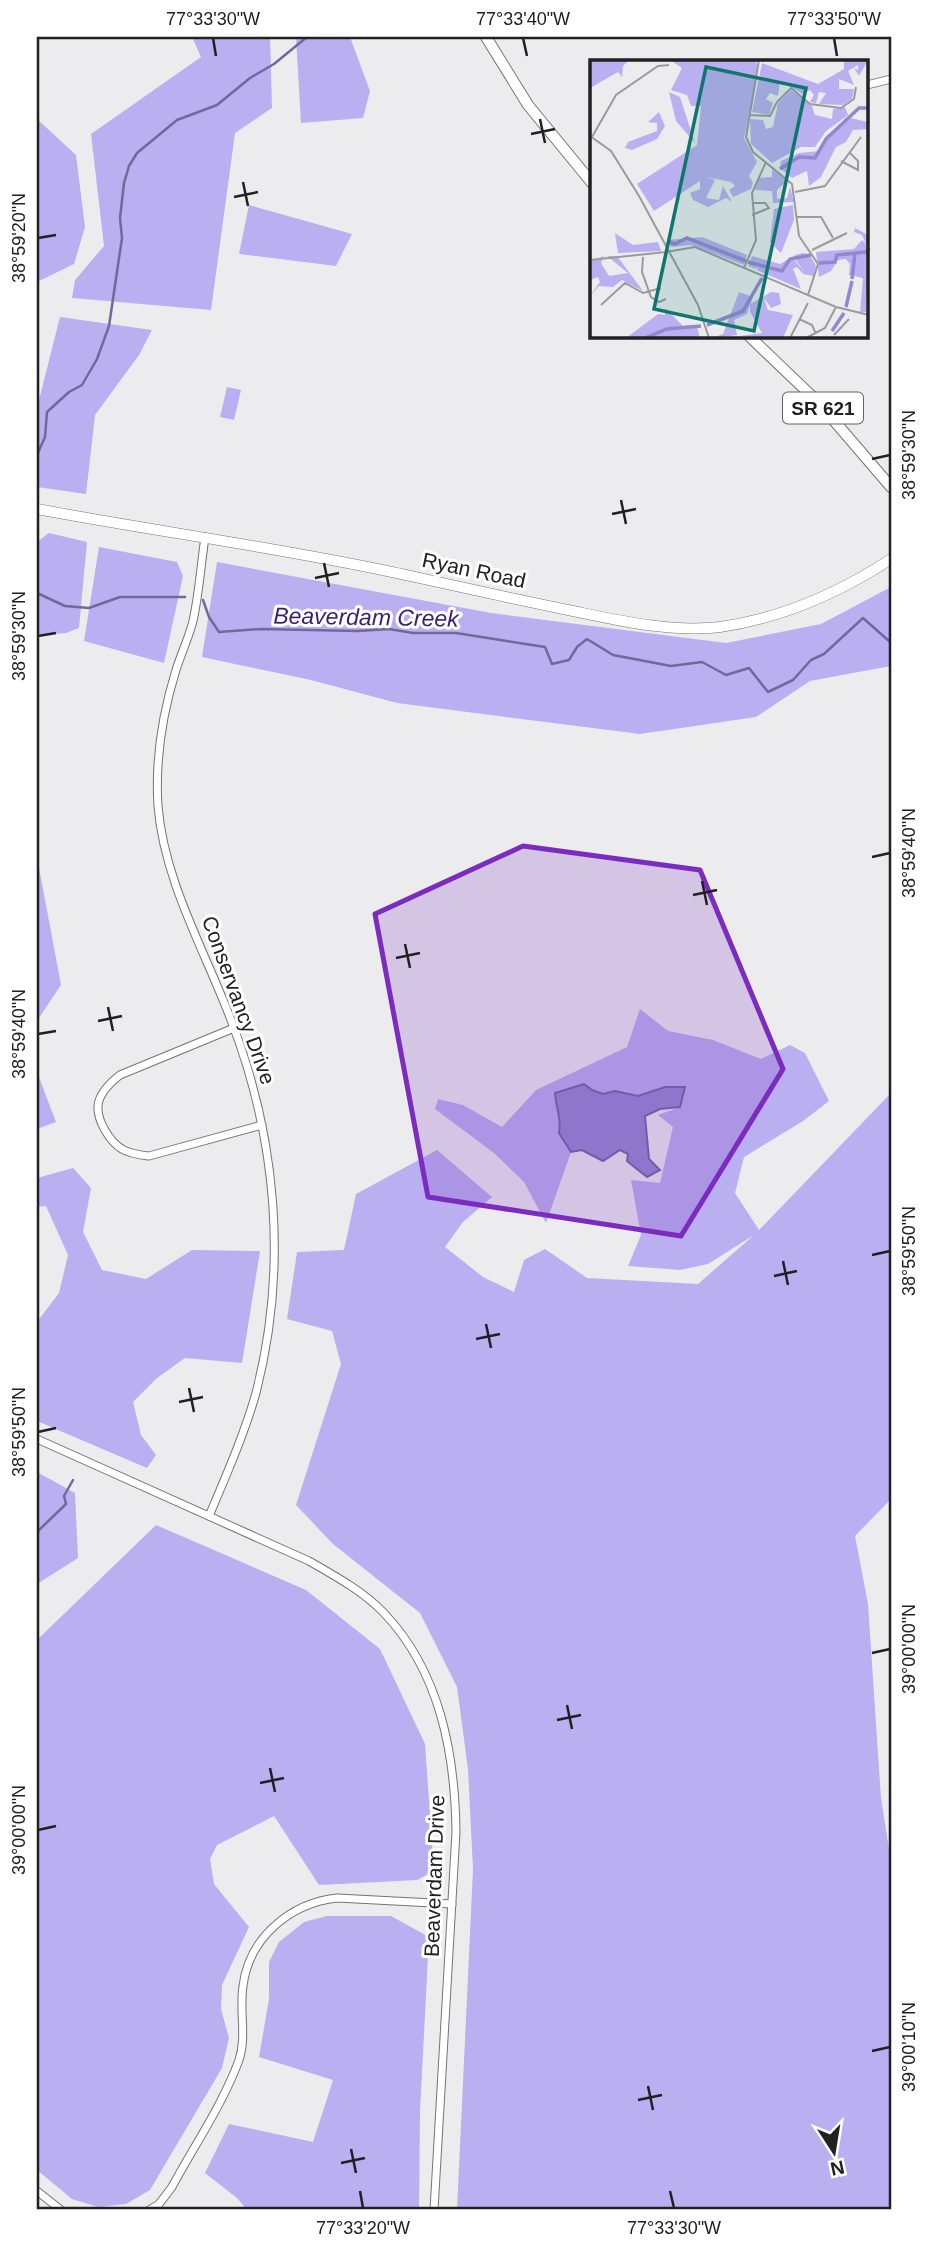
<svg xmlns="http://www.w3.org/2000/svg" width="928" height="2247" viewBox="0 0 928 2247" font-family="Arial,sans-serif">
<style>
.green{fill:#b9aff1}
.water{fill:#9487d0;stroke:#72689c;stroke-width:2}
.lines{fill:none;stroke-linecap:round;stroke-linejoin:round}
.stream{stroke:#72689c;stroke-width:2.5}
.street-casing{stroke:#747477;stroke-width:9}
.secondary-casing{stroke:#747477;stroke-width:11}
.primary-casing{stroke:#747477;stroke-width:12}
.street{stroke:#fff;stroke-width:7}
.secondary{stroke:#fff;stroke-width:10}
.primary{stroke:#fff;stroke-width:10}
.marked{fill:#7b2cbf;fill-opacity:0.2;stroke:#7b2cbf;stroke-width:5;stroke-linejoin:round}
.ticks{fill:none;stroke:#212122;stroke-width:2.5}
.labels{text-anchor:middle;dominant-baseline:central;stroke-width:6;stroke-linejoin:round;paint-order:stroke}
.shield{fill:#fff;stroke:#646464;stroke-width:2}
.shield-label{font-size:19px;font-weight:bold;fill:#212122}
.street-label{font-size:21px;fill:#212122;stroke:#fff}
.water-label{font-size:23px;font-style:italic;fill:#391e74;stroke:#fff}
.inset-river{fill:none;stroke:#9487d0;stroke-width:3.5}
.inset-road{fill:none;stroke:#9b9b9d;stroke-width:2}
.view{fill:#0f766e;fill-opacity:0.15;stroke:#0f766e;stroke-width:3.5}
.inset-edge{fill:none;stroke:#212122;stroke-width:3.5}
.neatline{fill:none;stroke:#212122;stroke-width:2.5}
.ticks-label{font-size:18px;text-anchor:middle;fill:#212122}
</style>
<rect width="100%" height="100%" fill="#ececef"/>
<g class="green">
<path d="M192,37H270L272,108L235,133L211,310L72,298L75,280L104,246L91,134L201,57Z"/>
<path d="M296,37H350L370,91L363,118L301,123Z"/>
<path d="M37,119L76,155L85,227L74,264L37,282Z"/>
<path d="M249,205L352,234L336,266L239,254Z"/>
<path d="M60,317L152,330L139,355L95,415L86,494L37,487V408Z"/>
<path d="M227,387L241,390L234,420L220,417Z"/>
<path d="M49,533L87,542L79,628L66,633L37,635V542Z"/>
<path d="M99,547L177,562L183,576L164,663L84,641Z"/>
<path d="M217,562L491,613L726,643L821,624L891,587V666L810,681L756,717L640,734L397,703L311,680L202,657Z"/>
<path d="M37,857L61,985L37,1021Z"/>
<path d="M640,1009L668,1031L713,1040L761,1059L790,1045L805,1053L829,1101L803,1121L744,1157L735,1193L759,1230L891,1093V1499L855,1536L868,1604L881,1798L891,1862V2210H457L473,1869L468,1769L457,1687L420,1613L333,1544L296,1505L341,1364L332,1331L287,1319L297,1252L344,1250L356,1194L437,1150L492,1197L463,1222L445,1247L483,1277L514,1292L524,1260L545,1249L587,1278L698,1284L754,1235L708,1264L680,1270L628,1266L641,1235L631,1180L660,1183L673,1127L658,1115L680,1107L665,1087L638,1096L615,1091L603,1094L592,1090L555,1093C556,1107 563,1143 571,1152L546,1223L524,1182L494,1153L435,1109L438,1099L463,1105L502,1127L536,1090L627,1047Z"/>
<path d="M37,1072L56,1122L37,1129Z"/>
<path d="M73,1168L91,1188L83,1232L102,1270L146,1279L192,1250L260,1251L242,1363L185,1358L157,1378L133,1402L141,1435L156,1455L147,1468L37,1421V1322L59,1293L68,1255L46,1206L37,1207V1178Z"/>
<path d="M37,1472L75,1493L78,1558L37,1584Z"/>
<path d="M156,1525L306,1590L380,1649L425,1744L434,1871L417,1880L319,1885L274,1816L217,1845L210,1859L214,1884L249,1927L222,1985L221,2009L229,2038L222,2068L150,2190L126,2204L98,2207L72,2199L37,2170V1640Z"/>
<path d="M327,1916H391L429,1937L420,2111L419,2210H247L237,2198L205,2173L229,2124L313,2142L333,2080L259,2057L269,1999V1962L279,1942L304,1922Z"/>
</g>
<path class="water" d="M584,1084L592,1090L603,1094L615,1091L638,1096L665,1087H685L680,1107L660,1109L645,1116L649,1159L660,1170L647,1177L627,1161L628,1154L620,1150L603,1161L582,1150L571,1152L559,1133C562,1119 556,1108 555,1093Z"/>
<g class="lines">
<g class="stream">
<path d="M37,455L45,437L47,412L69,392L82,385L97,359L109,326L122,238L120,218L124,183L129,166L137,153L177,120L217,105L250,78L274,64L307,37"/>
<path d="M37,593L65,606L89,608L120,597H185"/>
<path d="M203,600L209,617L219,632L261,629L358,631L389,629L413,633H456L545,647L552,664L569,660L577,647L587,639L613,655L671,666L702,662L726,675L749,668L768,692L793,680L811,660L824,654L863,618L889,641L891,640"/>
<path d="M37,1532L66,1504L64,1496L73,1480"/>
</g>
<g class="street-casing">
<g id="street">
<path d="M867,85L891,79"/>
<path d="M205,537C201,564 199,594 193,621C189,637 181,654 176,670C162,715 155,759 158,806C164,881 205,951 231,1020C277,1139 288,1268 256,1393C244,1435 226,1476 209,1516"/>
<path d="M234,1028L120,1075C111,1082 99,1093 98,1106C97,1121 110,1142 122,1149C130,1154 140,1155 149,1156L262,1125"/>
<path d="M37,1439L309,1561C335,1576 363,1591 384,1613C440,1672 455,1753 456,1832L434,2210"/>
<path d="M37,2191L61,2210"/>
<path d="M149,2210L159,2204L172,2187C194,2146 223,2104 239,2060C247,2036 239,2011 243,1986C249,1937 291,1903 337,1898L452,1904"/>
</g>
</g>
<g class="secondary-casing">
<path id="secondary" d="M37,509C155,531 274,547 392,572C451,585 509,598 568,610C617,620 671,633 720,627C783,618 839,593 891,559"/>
</g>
<g class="primary-casing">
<g id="primary">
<path d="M486,37L528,105L592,183"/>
<path d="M749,336L818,402L891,487"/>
</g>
</g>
<use href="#street" class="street"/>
<use href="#secondary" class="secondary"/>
<use href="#primary" class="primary"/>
</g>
<path class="marked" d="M523,846L700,870L783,1069L681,1236L428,1197L375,914Z"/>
<path class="ticks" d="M213,38L216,56M523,38L527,56M834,38L837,56M540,119L545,143M531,134L555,129M243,182L248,206M234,197L258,192M38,238L56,235M872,459L890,455M621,500L626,524M612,514L636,509M324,563L329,587M315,578L339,573M38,636L56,633M872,857L890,853M702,881L707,905M693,895L717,890M405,944L410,968M396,958L420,953M108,1007L113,1031M98,1021L122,1016M38,1034L56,1031M872,1255L890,1251M783,1261L788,1285M774,1276L797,1271M486,1324L491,1348M476,1339L500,1334M189,1388L194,1412M179,1402L203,1397M38,1432L56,1428M872,1653L890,1649M567,1705L572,1729M557,1720L581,1715M270,1768L275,1792M260,1783L284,1778M38,1830L56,1826M872,2051L890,2047M648,2086L653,2110M638,2100L662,2095M351,2149L356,2173M341,2163L365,2158M360,2191L363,2208M670,2191L674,2208"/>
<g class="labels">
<rect class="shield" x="783" y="392.5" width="80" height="31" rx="5"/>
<g class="shield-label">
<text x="823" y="408">SR 621</text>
</g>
<g class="street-label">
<text transform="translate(474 570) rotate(12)">Ryan Road</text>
<text transform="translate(239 1000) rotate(70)">Conservancy Drive</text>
<text transform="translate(434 1876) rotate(-88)">Beaverdam Drive</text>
</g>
<g class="water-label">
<text transform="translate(366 617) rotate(1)">Beaverdam Creek</text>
</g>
</g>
<g transform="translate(590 60)">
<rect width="278" height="278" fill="#ececef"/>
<path d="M0,0H39L33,6L32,17L28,12L0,28ZM80,0H166L168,10L154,78L167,102L159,116L163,122L161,129L143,137L139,130L145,126L141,122L116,117L125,120L116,138L129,140L133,126L142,142L136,138L118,147L103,140L100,133L110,129V121L64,151L47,124L107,85L111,46H101L97,35L81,30L92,8ZM254,0H278L269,16L264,8L268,10V5L258,11L264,25L249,19V29H264L262,39L253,45L229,44L236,33L229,32L226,43L220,42L224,35L220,30L213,34L190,21L188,36L180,33L176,39L183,43L179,55L162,52L172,3L228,24L254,9ZM201,30L222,46L225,55L242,59L243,49L255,47L258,55L236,71L225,87H211L182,103L161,84L160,59L173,60L176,69L183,67L188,43ZM79,32L90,37L105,83L86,61ZM69,52L75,66L67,79L42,90L35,88L38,82L67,71V63L58,62ZM260,58L278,62V69L263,70L256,82L246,87L231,117L219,126L217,111L202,118L190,108L191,101L209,93L230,91L236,76ZM182,109L197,121L187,130V139L197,138L200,127L204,142L183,143L182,131L165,130L169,118L182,117ZM203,145L204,160L191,193L180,182L184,149ZM265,168L278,175L276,252H270L273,218L259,215L260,204L256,199L248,200L241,211L229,217L226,192L264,189L272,180L276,184L272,175L264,172ZM25,173L43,185L68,182L71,191L28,193ZM112,177L157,195L154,205L101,185L81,187L77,180ZM212,193L219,194L226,206L224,216L213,214L207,207L203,209L211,229L167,210L168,205L166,209L158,206L162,196L190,204L202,197L215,213L203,196ZM14,196L11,203L19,216L38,213L17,196H27L53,231L32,220L23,227L9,226L0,236L10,222L8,217L0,220V201ZM149,232L163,237L157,254L144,260L147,275L122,278L133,274ZM181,232L189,233L191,244L181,248L174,238L178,250L203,255L193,278L149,276L172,273L160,252V244ZM75,248L95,268L107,267L110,278H27H36L68,254L75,255Z" fill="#b9aff1"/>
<path class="inset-river" d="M190,109L209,97L225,98L236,79L269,48H279M77,181L85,184L97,178L156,201M158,202L192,211L200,199L221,195M229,203L245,202L247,195L276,192L279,188M262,219L265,193M256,247L262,221M117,265L153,251L172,218M242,271L254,253M55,278L77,269L111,266"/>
<path class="inset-road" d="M169,0L156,77L163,92L202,124L209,176L228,204L218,235M159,55L180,56L187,42L201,28L220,44L251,48L264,39L266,27M0,76L21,91L49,136L108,245L119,278M2,77L26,35L68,6L79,5M251,101L268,110V101L259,92M205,132L235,126L271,77M162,143H175L179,148L162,155M206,157H231L243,178M222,190L257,173M76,192L105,187L246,247L279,255M53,197L52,212L61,237L69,242L76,239M0,200L76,192M154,208L166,180L162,133L176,102M11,245L35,223L53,233L71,228M209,259L222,265L226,274M244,275L259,259M200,278L218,243M216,278L235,268L246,247"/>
<path class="view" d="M116,7L216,28L164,271L64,249Z"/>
<rect width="278" height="278" class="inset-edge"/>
</g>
<rect width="928" height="2247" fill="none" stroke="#ffffff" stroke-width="77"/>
<g transform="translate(834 2152) rotate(168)" stroke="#ffffff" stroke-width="5" paint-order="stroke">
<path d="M0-5L12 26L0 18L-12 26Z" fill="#212122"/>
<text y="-10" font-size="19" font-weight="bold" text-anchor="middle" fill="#212122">N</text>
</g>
<rect x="38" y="38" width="852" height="2170" class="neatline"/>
<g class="ticks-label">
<text x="213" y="25">77°33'30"W</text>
<text x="523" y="25">77°33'40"W</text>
<text x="834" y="25">77°33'50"W</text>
<text transform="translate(19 238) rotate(-90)" y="6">38°59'20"N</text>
<text transform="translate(909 455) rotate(-90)" y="6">38°59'30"N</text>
<text transform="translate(19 636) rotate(-90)" y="6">38°59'30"N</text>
<text transform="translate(909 853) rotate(-90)" y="6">38°59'40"N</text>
<text transform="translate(19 1034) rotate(-90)" y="6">38°59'40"N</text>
<text transform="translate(909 1251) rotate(-90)" y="6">38°59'50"N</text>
<text transform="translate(19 1432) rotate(-90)" y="6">38°59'50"N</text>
<text transform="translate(909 1649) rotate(-90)" y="6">39°00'00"N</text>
<text transform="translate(19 1830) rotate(-90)" y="6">39°00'00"N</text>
<text transform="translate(909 2047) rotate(-90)" y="6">39°00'10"N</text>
<text x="363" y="2234">77°33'20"W</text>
<text x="674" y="2234">77°33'30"W</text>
</g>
</svg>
